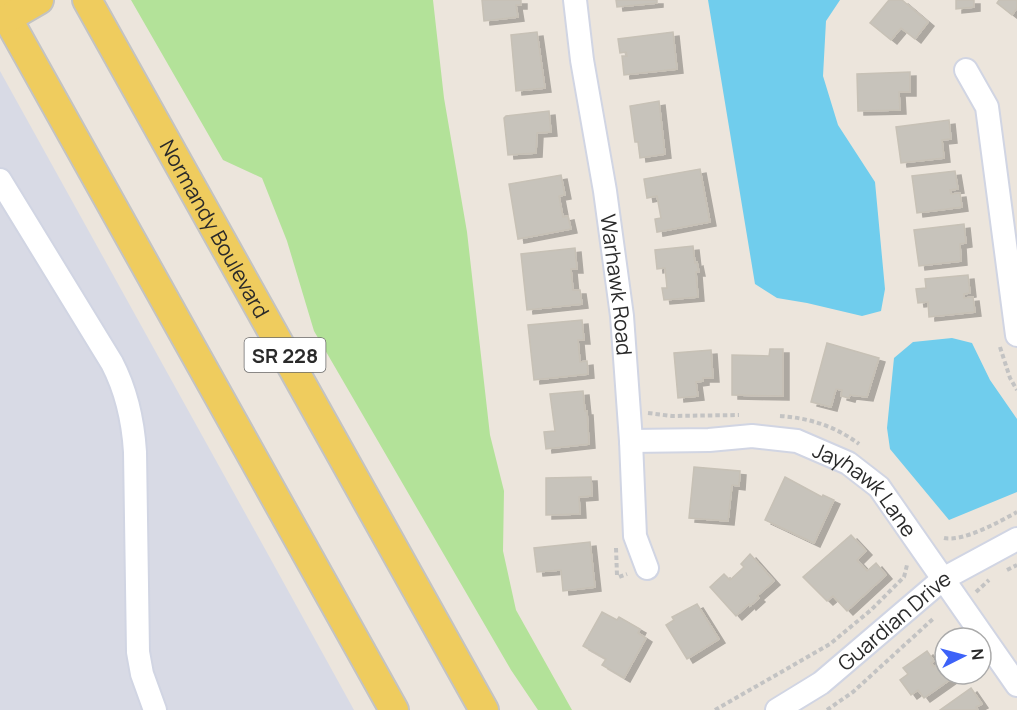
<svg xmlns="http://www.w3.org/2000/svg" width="1017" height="710" viewBox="0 0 1017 710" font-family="Manrope,sans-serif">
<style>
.airport{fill:#d8dae5}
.green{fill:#b3e299}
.water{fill:#70cded}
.building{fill:#c7c3bb;stroke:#c7c1b6;stroke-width:1.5;filter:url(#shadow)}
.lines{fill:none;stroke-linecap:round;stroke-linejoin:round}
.minor-casing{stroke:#d1d5e3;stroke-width:26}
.major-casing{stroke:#c3c3c3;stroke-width:32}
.path{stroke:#c3c3c3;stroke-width:4;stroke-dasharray:4.5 3;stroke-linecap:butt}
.minor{stroke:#fff;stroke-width:22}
.major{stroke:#efcc5e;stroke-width:28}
.labels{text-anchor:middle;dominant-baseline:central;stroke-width:6;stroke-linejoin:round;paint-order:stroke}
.shield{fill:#fff;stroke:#6a6a6a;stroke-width:1.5}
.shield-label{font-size:20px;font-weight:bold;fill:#2a2a2a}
.street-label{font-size:21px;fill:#2a2a2a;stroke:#fff}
</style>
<defs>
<filter id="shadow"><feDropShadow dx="6" dy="4" stdDeviation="0" flood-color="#0004"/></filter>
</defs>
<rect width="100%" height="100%" fill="#ece5dc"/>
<path class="airport" d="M0,71L280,576L354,710H0Z"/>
<path class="green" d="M131,0H433L444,98L467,232L490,435L504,491L503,551L516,610L572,710H538L511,670L314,331L287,241L262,178L223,160Z"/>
<g class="water">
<path d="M708,0H840L826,21L823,76L838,125L875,182L885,289L881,311L862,316L807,303L777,298L755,284Z"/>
<path d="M952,338L972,343L990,380L1017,419V492L949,520L890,449L887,428L894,358L913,342Z"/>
</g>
<g class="building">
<path d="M482,0H521V5H516L518,17L484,21Z"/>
<path d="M616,0H657V3L617,7Z"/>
<path d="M889,0H902L928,22L915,39L901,28L891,40L870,23Z"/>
<path d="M956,0H974V7L956,9Z"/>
<path d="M999,0H1017V8L1012,15L997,3Z"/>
<path d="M537,32L545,88L516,91L511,35Z"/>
<path d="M673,32L677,69L624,75L622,56H627L626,52L620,53L618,39Z"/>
<path d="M910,72V92H899L900,110L858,111L857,74Z"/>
<path d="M659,101L665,154L640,158L638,142H635L630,106Z"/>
<path d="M549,111L551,132L537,133L536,153L508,155L504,118L506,116Z"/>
<path d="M949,120L951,139L942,140L944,158L901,163L896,127Z"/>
<path d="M700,169L710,222L657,232L655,219L661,218L657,196L647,198L644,179Z"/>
<path d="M955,171L958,189L950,190L951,194L960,193L962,207L917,213L912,176Z"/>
<path d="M561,175L565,195L559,196L563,217L568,216L571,229L518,239L509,184Z"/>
<path d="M964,224L966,243L960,244L961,261L919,266L914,230Z"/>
<path d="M693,246L695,263L697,262L699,272H696L698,297L664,300L662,288H667L665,268L657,269L655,250Z"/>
<path d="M575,248L577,269H571L573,290H580L582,304L527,310L521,254Z"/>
<path d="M968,275L970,293L964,294V298L973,297L975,312L929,317L928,302L918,303L916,289L926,288L925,279Z"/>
<path d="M582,320L584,340H578L580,362L587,361L588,374L534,380L528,325Z"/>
<path d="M827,343L879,358L867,397L850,395L849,398L841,396L842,390L836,389L831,407L811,402Z"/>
<path d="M770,349H783V396L732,395V355L769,356Z"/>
<path d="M711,350L713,378H703V381L696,382L698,396L678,398L674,353Z"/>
<path d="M583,391L585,411H587L589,444L546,449L544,432L555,431L550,394Z"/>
<path d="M694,467L740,471L739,486L732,485L728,521L689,518Z"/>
<path d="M591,477L592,496L579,497L580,514L546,515V478Z"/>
<path d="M785,477L822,497L823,495L834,500L814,543L765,520Z"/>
<path d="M851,535L866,551L857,560L867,571L876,563L886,575L847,611L833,596L827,601L803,577Z"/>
<path d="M590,542L595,587L563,591L561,570L537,572L534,548Z"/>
<path d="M750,554L774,581L757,596L759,598L750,606L749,604L736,616L710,587L724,574L730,580L744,567L741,564Z"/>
<path d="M697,604L719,639L687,659L666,625L674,620L672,617Z"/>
<path d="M602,612L617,620L619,617L640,629L638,633L646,638L624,678L602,665L606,659L583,646Z"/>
<path d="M927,651L934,661L931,663L934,667L945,659V674H958L924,698L918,690L911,695L900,680L908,674L903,668Z"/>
<path d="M971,688L982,704L976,707L978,710H940Z"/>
</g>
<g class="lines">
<g class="minor-casing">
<g id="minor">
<path id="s1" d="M575,0L582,60L605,191L622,316L631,441L635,536L647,568"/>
<path d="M966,70L987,107L1017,335"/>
<path d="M0,180L112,363C127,392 133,420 135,452L138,652L142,674L155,710"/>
<path id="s2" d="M631,441L709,440L752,436L797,441L848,463L879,487L1017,685"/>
<path id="s3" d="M777,710L821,683L943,579L1017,539"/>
</g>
</g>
<g class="major-casing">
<g id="major">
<path id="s4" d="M87,0L484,710"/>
<path d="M0,5L394,710"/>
<path d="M8,18L39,0"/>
</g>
</g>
<g class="path">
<path d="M1000,347L1010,378L1017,390"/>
<path d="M648,413L672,416L739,415"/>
<path d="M780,416C809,418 835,426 859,444"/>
<path d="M944,538C963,542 999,522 1017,512"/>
<path d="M616,548L617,575L619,577L627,574"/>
<path d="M1007,570L1017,565"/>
<path d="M976,592L989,580"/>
<path d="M715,710L830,644L871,610L904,577L907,565"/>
<path d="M827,710L853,692L934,618"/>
</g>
<use href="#minor" class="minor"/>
<use href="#major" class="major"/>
</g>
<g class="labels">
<rect class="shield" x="244.5" y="338" width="81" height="34" rx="4.5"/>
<g class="shield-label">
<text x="285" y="355">SR 228</text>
</g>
<g class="street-label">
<text stroke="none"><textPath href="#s4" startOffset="262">Normandy Boulevard</textPath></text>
<text stroke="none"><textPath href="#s1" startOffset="288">Warhawk Road</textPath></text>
<text stroke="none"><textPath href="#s2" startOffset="252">Jayhawk Lane</textPath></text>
<text stroke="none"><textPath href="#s3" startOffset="148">Guardian Drive</textPath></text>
</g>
</g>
<g transform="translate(963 656) rotate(84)"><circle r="28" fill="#ffffff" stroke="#aaaaaa" stroke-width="1.5"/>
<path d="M0-4.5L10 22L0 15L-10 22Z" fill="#3d62f8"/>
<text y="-9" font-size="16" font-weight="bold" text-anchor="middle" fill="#2a2a2a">N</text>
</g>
</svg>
